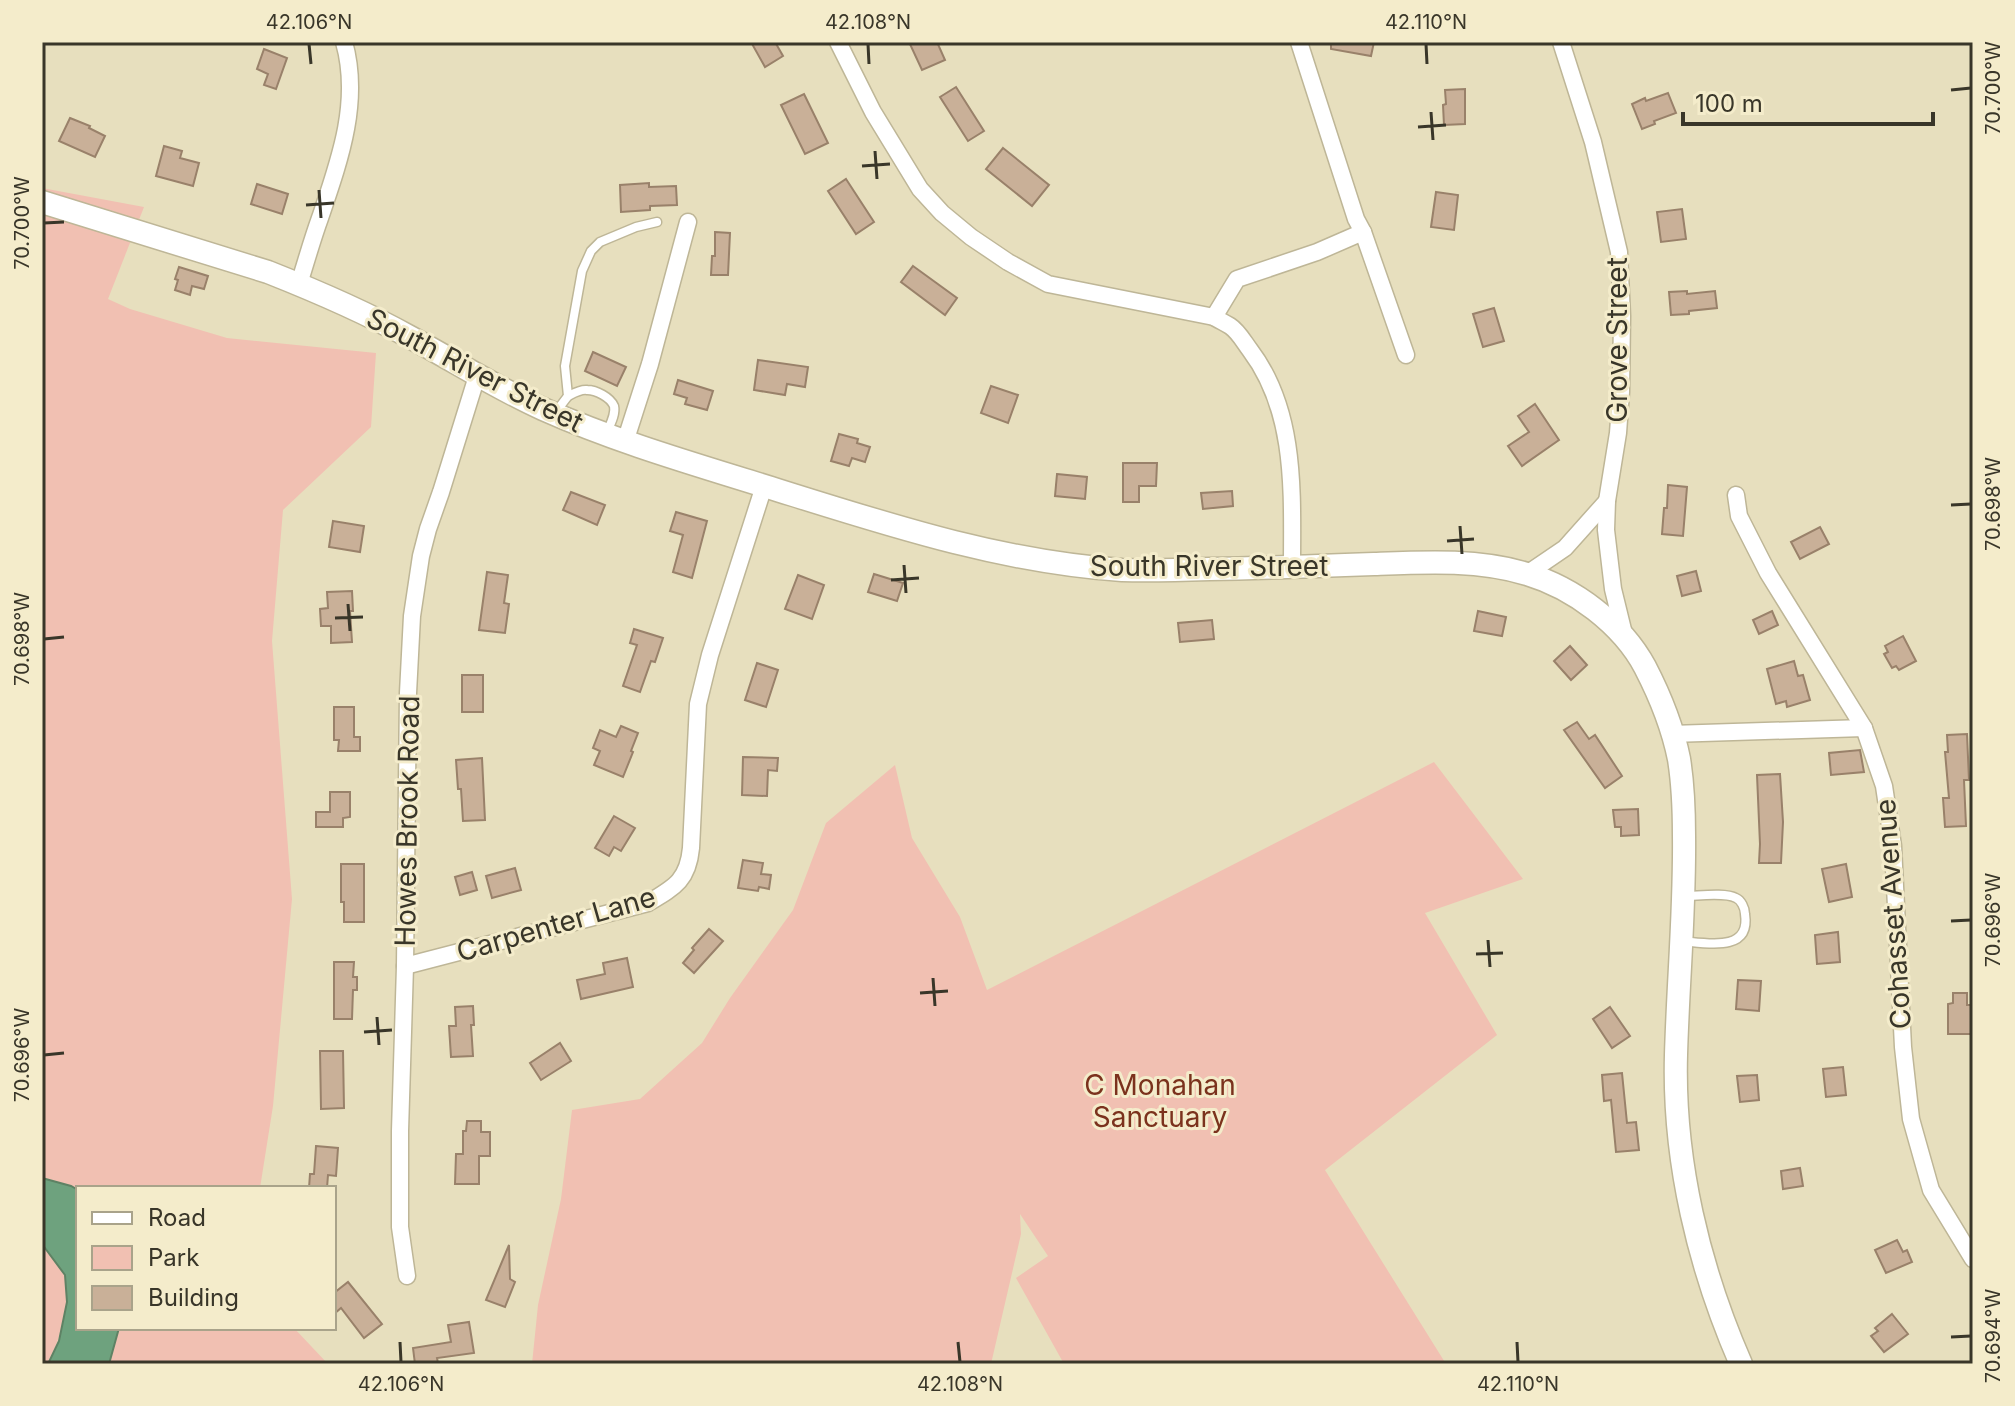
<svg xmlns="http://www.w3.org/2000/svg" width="2015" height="1406" viewBox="0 0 2015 1406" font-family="Inter,sans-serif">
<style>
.green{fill:#f1c0b2}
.water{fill:#6ea27e;stroke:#5e8264;stroke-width:2}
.building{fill:#c9b098;stroke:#99816a;stroke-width:2}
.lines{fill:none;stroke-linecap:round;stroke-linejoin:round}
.lane-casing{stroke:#beb697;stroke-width:11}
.street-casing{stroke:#beb697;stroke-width:19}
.secondary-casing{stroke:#beb697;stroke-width:25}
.lane{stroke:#fff;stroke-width:8}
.street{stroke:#fff;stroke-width:16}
.secondary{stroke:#fff;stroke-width:22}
.ticks{fill:none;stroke:#393629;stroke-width:3}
.labels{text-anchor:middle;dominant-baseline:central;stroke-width:6;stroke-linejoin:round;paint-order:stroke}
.street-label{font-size:28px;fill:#393629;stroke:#f4eccb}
.park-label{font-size:28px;fill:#7b321d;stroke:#f4eccb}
.neatline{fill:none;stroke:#393629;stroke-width:3}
.ticks-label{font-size:20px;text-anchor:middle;fill:#393629}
</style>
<rect width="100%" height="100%" fill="#e7dfbe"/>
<g class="green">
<path d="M42,188L144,207L108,299L130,309L227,338L376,353L371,427L283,510L272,641L292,899L273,1106L260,1188H78V1190L71,1186L42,1178Z"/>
<path d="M1434,762L1523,879L1425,913L1497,1035L1325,1170L1446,1364H1064L1016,1278L1048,1256L1020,1214L1021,1234L991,1364H532L538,1305L561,1199L572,1110L640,1099L702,1043L730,998L793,910L826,823L895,765L912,838L960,917L987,990Z"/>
<path d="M42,1244C49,1251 62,1267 65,1276C73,1301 59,1341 48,1364H42Z"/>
<path d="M119,1328H294L328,1364H109Z"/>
</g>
<path class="water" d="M42,1178L71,1186L78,1190V1328H119L109,1364H48L59,1341L67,1302L65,1275L42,1244Z"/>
<g class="building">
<path d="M751,42H775L783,56L765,67Z"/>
<path d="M909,42H937L945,60L922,70Z"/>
<path d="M1331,42H1374L1371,56L1331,49Z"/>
<path d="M264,49L287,58L276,89L264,85L268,74L257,69Z"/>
<path d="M956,87L984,131L968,141L940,97Z"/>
<path d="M1465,89V124L1444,125L1443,105L1446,104L1445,90Z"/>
<path d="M1668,93L1676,113L1654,121L1655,124L1642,129L1632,104L1645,98L1646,101Z"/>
<path d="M804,94L828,143L805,154L781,105Z"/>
<path d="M70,118L90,126L89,128L105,136L95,157L59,141Z"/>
<path d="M164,146L182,151L180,158L199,163L193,186L156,176Z"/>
<path d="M1003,148L1049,185L1032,206L986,169Z"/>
<path d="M846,179L874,222L856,234L828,191Z"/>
<path d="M649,183V187L676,186L677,205L650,206V210L621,212L620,185Z"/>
<path d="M257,184L288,194L282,214L251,204Z"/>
<path d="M1436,192L1458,195L1454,230L1431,227Z"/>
<path d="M1682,209L1686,239L1661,242L1657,212Z"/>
<path d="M715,232L730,233L728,275H711L712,256H715Z"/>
<path d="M913,266L957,298L945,315L901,282Z"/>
<path d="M179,267L208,276L204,289L192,286L190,295L175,290L178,280L175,279Z"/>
<path d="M1687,291V294L1715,291L1717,308L1689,311V314L1671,315L1669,292Z"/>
<path d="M1494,308L1504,341L1483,347L1473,314Z"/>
<path d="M593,352L626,367L617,386L585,371Z"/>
<path d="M758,360L808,367L805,387L787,384L785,395L754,390Z"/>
<path d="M678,380L713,391L707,410L685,404L687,398L674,394Z"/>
<path d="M991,386L1018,395L1008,423L981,413Z"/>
<path d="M1535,404L1559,440L1522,466L1508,446L1529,432L1518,416Z"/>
<path d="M839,434L858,439L857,443L870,447L865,462L852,458L849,466L831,461Z"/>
<path d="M1123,463H1157L1156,486H1139V502H1123Z"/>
<path d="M1057,474L1087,477L1085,499L1055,496Z"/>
<path d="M1668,485L1687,487L1683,536L1662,534L1664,508H1667Z"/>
<path d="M1232,491L1233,506L1203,509L1201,493Z"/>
<path d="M571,492L605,505L597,525L563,510Z"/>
<path d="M676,512L707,521L692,578L673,572L683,535L670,531Z"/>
<path d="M333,521L364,526L360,552L329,547Z"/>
<path d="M1820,527L1829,544L1800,559L1791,542Z"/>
<path d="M1696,571L1701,591L1682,596L1677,576Z"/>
<path d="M487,572L508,575L504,603L509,604L505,633L479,630Z"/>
<path d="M874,574L903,583L897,601L868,592Z"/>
<path d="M798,575L824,585L812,619L785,609Z"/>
<path d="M352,591L353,611H350L352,642L331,643V626H321L320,609L328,608L327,592Z"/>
<path d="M1478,611L1506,617L1502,636L1474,631Z"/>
<path d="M1772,611L1778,625L1759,634L1753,620Z"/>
<path d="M1212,620L1214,639L1180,642L1178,623Z"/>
<path d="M634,629L663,638L655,662L651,661L640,692L623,686L637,645L630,643Z"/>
<path d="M1903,636L1916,661L1899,670L1896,666L1892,668L1884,654L1888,652L1885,646Z"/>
<path d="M1570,646L1587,665L1571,680L1554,661Z"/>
<path d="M1794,661L1798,676L1803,675L1810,700L1787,707L1786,701L1776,704L1767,669Z"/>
<path d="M757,663L778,670L766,707L745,700Z"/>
<rect x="462" y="675" width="21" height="37"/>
<path d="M334,707H354V737H360V751H338L339,740H334Z"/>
<path d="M1577,722L1589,739L1595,735L1622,776L1605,788L1564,730Z"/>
<path d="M621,726L638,733L631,751L633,752L623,777L594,765L600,751L593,748L600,730L616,737Z"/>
<path d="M1967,734L1969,780H1964L1966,826L1945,827L1943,798H1949L1945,752H1948L1947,735Z"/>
<path d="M1860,750L1864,772L1831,775L1829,753Z"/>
<path d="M743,757L778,758L777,771L768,770L767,796L742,795Z"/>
<path d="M482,758L485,820L463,821L461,789H458L456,760Z"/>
<path d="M1780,774L1783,822L1781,863H1759L1760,844L1757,775Z"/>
<path d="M330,792H350V817L343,818V827H316V812H330Z"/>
<path d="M1638,809L1639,835L1621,836V827H1615L1613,810Z"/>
<path d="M614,816L635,828L621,851L614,847L609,856L595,848Z"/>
<path d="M743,860L763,863L761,874L771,875L769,889L759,887L758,891L738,888Z"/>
<path d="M341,864H364V922H344V902H341Z"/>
<path d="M1846,864L1852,897L1829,902L1822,869Z"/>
<path d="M515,868L521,890L492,898L486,876Z"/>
<path d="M472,872L477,890L460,895L455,877Z"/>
<path d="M709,929L723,941L694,973L683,963L694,950L692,948Z"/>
<path d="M1838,932L1840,962L1817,964L1815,935Z"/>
<path d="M627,958L633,987L581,999L577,980L605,974L603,963Z"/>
<path d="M334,962H354L353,977H357V990H353L352,1019H334Z"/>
<path d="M1738,980L1761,981L1759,1011L1736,1009Z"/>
<path d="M1953,993H1967V1005H1972V1034H1948V1004L1953,1003Z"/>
<path d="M473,1006L474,1025H471L473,1056L451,1057L449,1026H456L455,1007Z"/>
<path d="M1610,1007L1630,1036L1612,1048L1593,1019Z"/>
<path d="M560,1043L571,1061L541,1080L530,1063Z"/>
<path d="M320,1051H343L344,1108L321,1109Z"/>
<path d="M1843,1067L1846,1095L1826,1097L1823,1069Z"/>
<path d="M1622,1073L1627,1123L1636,1122L1639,1150L1616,1152L1611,1100L1604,1101L1602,1075Z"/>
<path d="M1757,1075L1759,1100L1740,1102L1737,1076Z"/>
<path d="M467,1121H481V1132H490V1156H479V1184H455L456,1154H463V1131H466Z"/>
<path d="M316,1146L338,1148L336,1176L328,1175L327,1188H309L310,1174H314Z"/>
<path d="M1800,1168L1803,1186L1783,1189L1781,1171Z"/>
<path d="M1897,1240L1903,1252L1907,1250L1912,1262L1886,1273L1875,1250Z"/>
<path d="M509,1245L510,1279L515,1282L505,1307L486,1300Z"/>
<path d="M348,1282L382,1324L364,1338L341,1308L334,1314V1293Z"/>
<path d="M1892,1314L1908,1334L1884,1352L1871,1336L1878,1331L1875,1328Z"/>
<path d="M469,1322L474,1353L437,1358L438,1363L415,1364L413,1348L451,1342L448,1325Z"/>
</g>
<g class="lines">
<g class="lane-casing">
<g id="lane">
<path d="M568,396C574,393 581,389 587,390C596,390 610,397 614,406C616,414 610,425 607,432"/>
<path d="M555,413L568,396L565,366L582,271L591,251L600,242L636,227L657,222"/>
<path d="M1682,941C1706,943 1751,953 1745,914C1745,908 1741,900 1736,898C1725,892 1698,896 1685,896"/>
</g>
</g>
<g class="street-casing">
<g id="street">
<path d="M838,42L873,112L920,189L942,213L971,237L1008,262L1048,284L1214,317C1219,320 1225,323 1230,326C1238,331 1244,342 1250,350C1297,412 1292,494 1292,567"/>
<path d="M1299,42L1356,219L1363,232L1406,355"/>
<path d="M1561,42L1593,142L1619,252L1622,316L1621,392L1618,433L1607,501L1606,530L1613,589L1624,634"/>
<path d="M299,284C306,262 312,240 320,218C339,162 361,102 344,42"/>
<path d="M1214,317L1237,279L1317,252L1363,232"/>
<path d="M625,442L650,364L688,222"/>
<path d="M1736,495L1739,516L1768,573L1864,728L1884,786L1893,846L1903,1047L1911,1119L1931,1190L1973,1259"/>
<path d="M1527,574L1565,548L1607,501"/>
<path d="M1671,734L1864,728"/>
<path d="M405,966L648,903C675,887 688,880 691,848L698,704L710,655L764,486"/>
<path d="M407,1276L400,1227V1131L405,966L408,693L412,616L421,556L428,529L441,492L477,376"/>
</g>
</g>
<g class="secondary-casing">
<path id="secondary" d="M42,202L268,272C316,291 363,311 408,336C453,360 496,388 543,409C617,442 694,464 771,488C886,524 1001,562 1122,570C1151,571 1181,570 1210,569C1265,568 1320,566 1374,564C1424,562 1479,559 1527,574C1574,588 1622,624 1645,667C1659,694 1673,729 1679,759C1683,784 1684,811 1684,836C1685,909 1678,982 1676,1055C1673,1161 1699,1268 1741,1364"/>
</g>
<use href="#lane" class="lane"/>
<use href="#street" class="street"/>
<use href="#secondary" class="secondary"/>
</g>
<path class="ticks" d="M309,44L311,64M868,44L869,64M1426,44L1427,64M1951,90L1971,88M1431,112L1433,140M1418,127L1446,125M875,151L877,179M862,166L890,164M319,190L321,218M306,205L334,203M44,223L64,222M1951,505L1971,504M1460,526L1462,554M1447,541L1474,539M904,565L906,593M891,580L919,578M348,604L350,631M335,618L363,617M44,639L64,637M1951,921L1971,920M1488,940L1490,967M1476,954L1503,953M933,978L935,1006M920,993L948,991M377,1017L379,1045M364,1032L392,1030M44,1055L64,1053M1951,1337L1971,1336M400,1342L401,1362M958,1342L960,1362M1517,1342L1518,1362"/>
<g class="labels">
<g class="street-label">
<text transform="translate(1617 340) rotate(-90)">Grove Street</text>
<text transform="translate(475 370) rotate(27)">South River Street</text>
<text x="1209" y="566">South River Street</text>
<text transform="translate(407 821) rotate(-89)">Howes Brook Road</text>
<text transform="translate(1893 914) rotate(-94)">Cohasset Avenue</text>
<text transform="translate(556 924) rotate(-16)">Carpenter Lane</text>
</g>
<g class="park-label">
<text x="1160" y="1085">C Monahan<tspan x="1160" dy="32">Sanctuary</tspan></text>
</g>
</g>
<rect width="2015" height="1406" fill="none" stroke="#f4eccb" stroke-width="88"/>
<rect x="76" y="1186" width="260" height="144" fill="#f4eccb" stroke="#a9a38a" stroke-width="2"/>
<rect x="92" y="1212" width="40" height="12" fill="#ffffff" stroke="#a9a38a" stroke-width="2"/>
<text x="148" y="1226" font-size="24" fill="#393629">Road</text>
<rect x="92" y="1246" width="40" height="24" fill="#f1c0b2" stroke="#a9a38a" stroke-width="2"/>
<text x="148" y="1266" font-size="24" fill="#393629">Park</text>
<rect x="92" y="1286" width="40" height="24" fill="#c9b098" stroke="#a9a38a" stroke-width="2"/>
<text x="148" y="1306" font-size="24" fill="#393629">Building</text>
<path d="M1683 112v12h250v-12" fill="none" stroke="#393629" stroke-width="4"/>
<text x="1695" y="112" font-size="24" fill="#393629" stroke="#f4eccb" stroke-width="6" paint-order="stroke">100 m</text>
<rect x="44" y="44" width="1927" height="1318" class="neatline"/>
<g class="ticks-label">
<text x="309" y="29">42.106°N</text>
<text x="868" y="29">42.108°N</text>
<text x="1426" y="29">42.110°N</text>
<text transform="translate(1993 88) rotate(-90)" y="7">70.700°W</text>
<text transform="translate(22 223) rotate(-90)" y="7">70.700°W</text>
<text transform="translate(1993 504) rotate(-90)" y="7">70.698°W</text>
<text transform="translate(22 639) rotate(-90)" y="7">70.698°W</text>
<text transform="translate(1993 920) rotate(-90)" y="7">70.696°W</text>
<text transform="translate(22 1055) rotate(-90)" y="7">70.696°W</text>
<text transform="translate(1993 1336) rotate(-90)" y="7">70.694°W</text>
<text x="401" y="1391">42.106°N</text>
<text x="960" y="1391">42.108°N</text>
<text x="1518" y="1391">42.110°N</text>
</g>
</svg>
